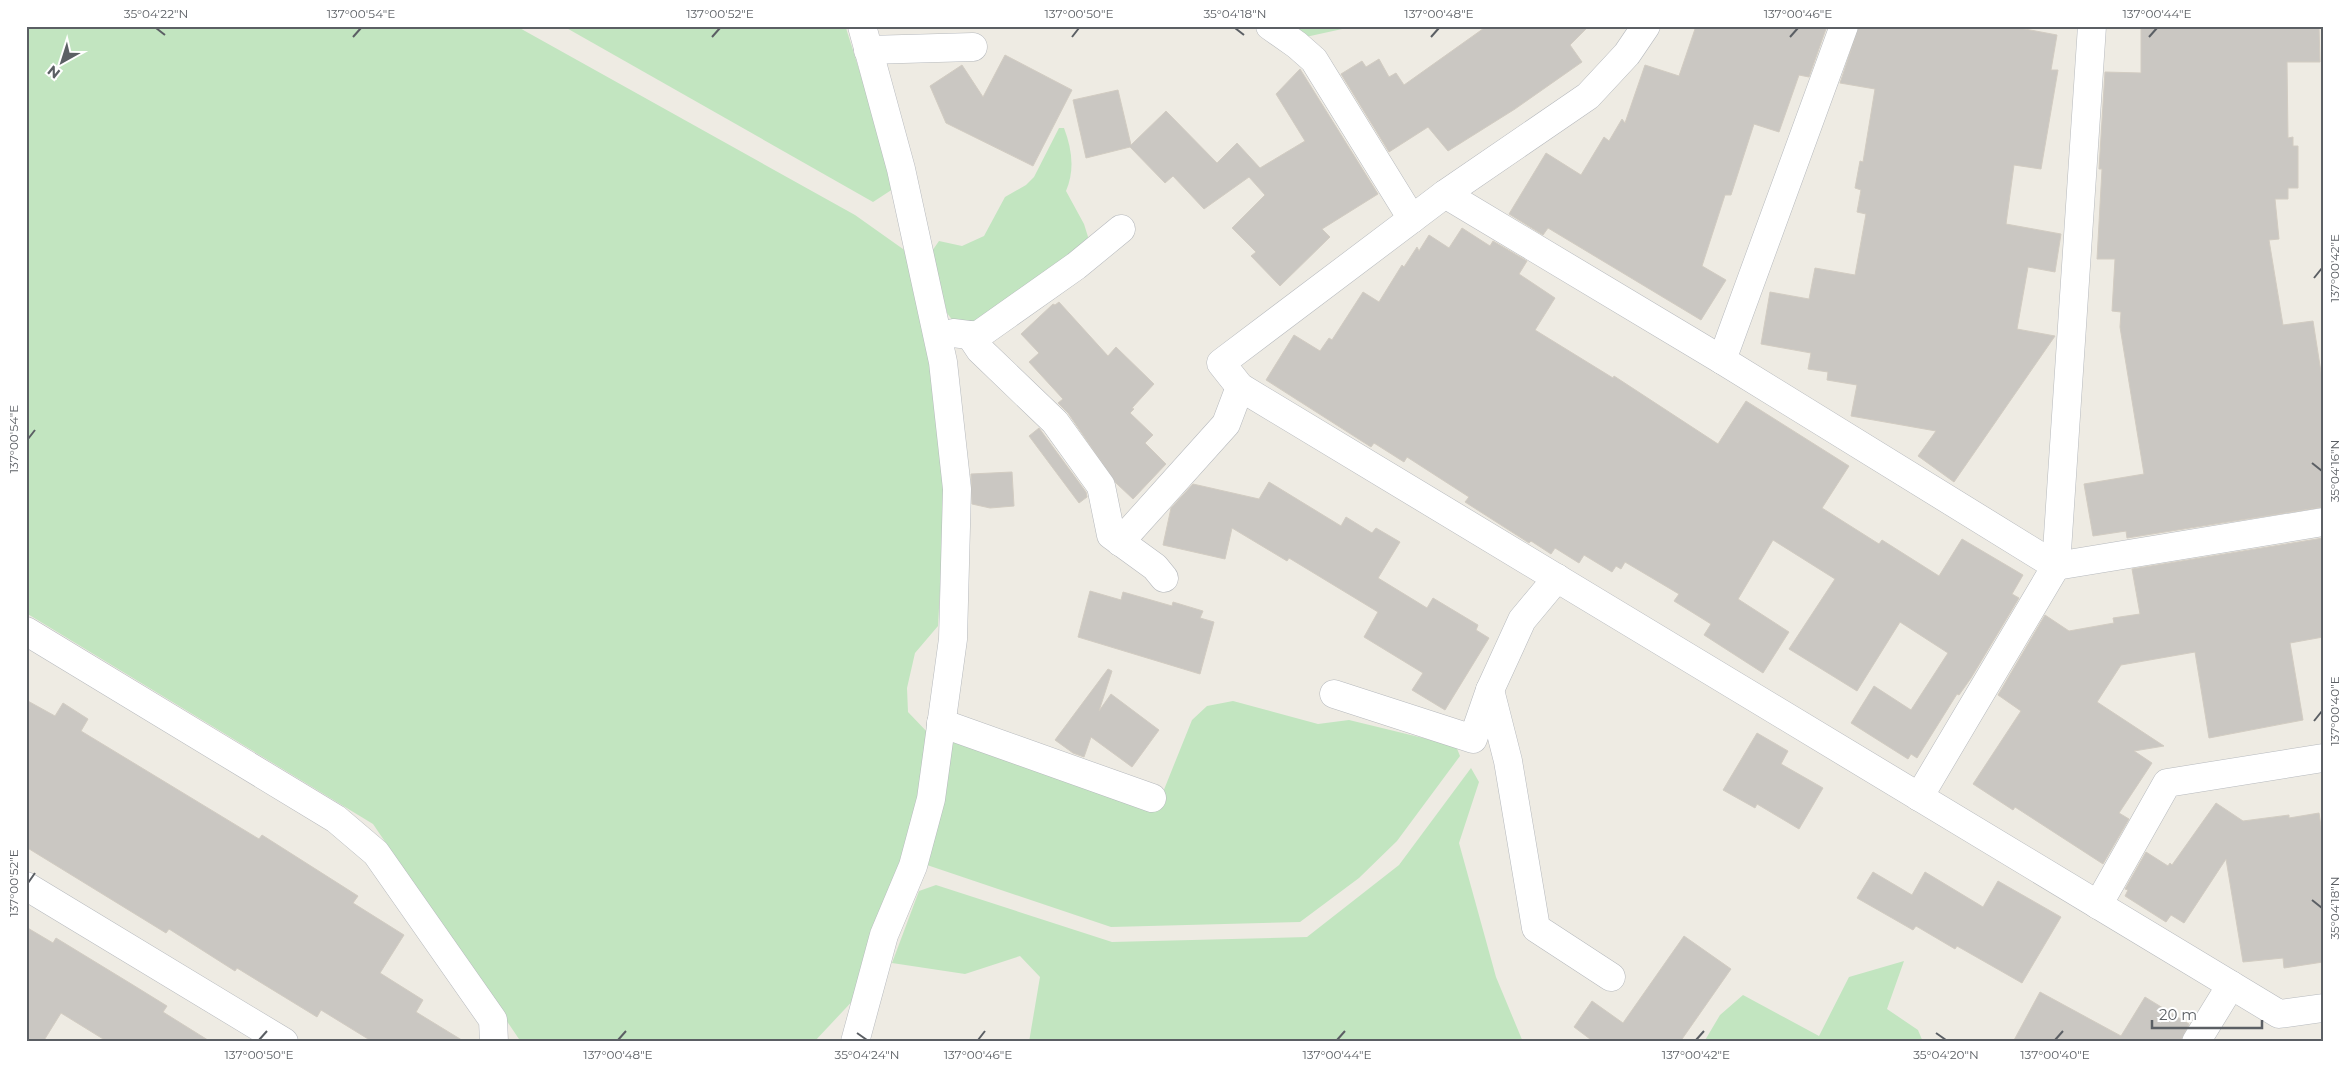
<svg xmlns="http://www.w3.org/2000/svg" width="2349" height="1068" viewBox="0 0 2349 1068" font-family="Montserrat,sans-serif">
<style>
.green{fill:#c2e5c0}
.building{fill:#cac7c2;stroke:#d2ccc2}
.lines{fill:none;stroke-linecap:round;stroke-linejoin:round}
.minor-casing{stroke:#b6b9bd;stroke-width:29}
.minor{stroke:#fff;stroke-width:28}
.ticks{fill:none;stroke:#5b5f64;stroke-width:2}
.neatline{fill:none;stroke:#5b5f64;stroke-width:2}
.ticks-label{font-size:12px;text-anchor:middle;fill:#5b5f64}
</style>
<rect width="100%" height="100%" fill="#eeebe3"/>
<g class="green">
<path d="M26,26H516L855,215L910,254L932,364L942,450L944,519L938,626L915,653L907,688L908,712L930,735L921,793L859,994L814,1042H521L373,824L26,613Z"/>
<path d="M563,26L846,28L896,187L873,202Z"/>
<path d="M1284,26H1356L1301,38Z"/>
<path d="M1059,128H1064C1072,149 1075,170 1066,191L1084,224L1089,240L980,324L953,321L947,313L932,251L939,241L962,246L984,236L1005,197L1026,185L1034,177Z"/>
<path d="M1233,701L1318,724L1349,720L1456,746L1460,756L1397,841L1359,878L1300,922L1111,927L927,865L954,737L1155,812L1192,720L1207,706Z"/>
<path d="M1471,768L1479,782L1459,843L1496,977L1523,1042H1029L1040,977L1020,956L965,974L892,963L919,891L936,885L1112,942L1307,937L1399,865Z"/>
<path d="M1904,961L1887,1009L1918,1030L1923,1042H1704L1720,1015L1743,995L1819,1036L1849,977Z"/>
</g>
<g class="building">
<path d="M1487,26H1589L1570,45L1582,62L1515,109L1448,151L1428,127L1389,152L1341,74L1362,61L1366,67L1379,59L1389,77L1396,73L1404,85Z"/>
<path d="M1696,26H1827L1809,77L1799,75L1779,132L1754,124L1731,195H1725L1702,266L1726,280L1701,320L1548,228L1543,235L1509,214L1546,153L1581,175L1604,137L1609,141L1622,119L1625,123L1645,65L1679,76Z"/>
<path d="M1859,26H2009L2057,35L2051,70H2058L2041,169L2014,165L2006,224L2061,234L2055,272L2028,267L2017,329L2055,336L1954,482L1918,456L1936,431L1851,416L1857,385L1827,380L1828,372L1808,369L1811,353L1761,344L1770,292L1809,299L1815,268L1855,275L1866,214L1857,212L1861,190L1855,188L1860,161L1863,162L1875,89L1840,83Z"/>
<path d="M2141,26H2319L2320,62H2287L2288,138L2293,137V146H2298V188H2288V199H2275L2279,239L2269,240L2283,325L2313,321L2323,385V507L2127,538L2126,531L2093,536L2084,484L2144,474L2120,327L2121,312L2112,311L2115,259H2097L2102,169H2099L2105,72L2141,73Z"/>
<path d="M1005,55L1072,90L1033,166L946,123L930,86L962,65L983,97Z"/>
<path d="M1300,69L1378,194L1322,229L1330,237L1280,286L1251,256L1256,252L1232,228L1265,195L1249,177L1204,209L1173,176L1165,183L1130,147L1086,158L1073,100L1118,90L1131,145L1166,111L1217,163L1237,143L1260,168L1305,141L1276,94Z"/>
<path d="M1462,228L1490,246L1493,241L1527,261L1519,274L1555,298L1535,330L1613,378L1614,376L1718,444L1746,401L1849,466L1822,508L1879,544L1882,540L1939,576L1962,539L2023,575L2012,594L2019,598L1971,678L1959,695L1957,694L1917,758L1911,754L1908,759L1851,723L1874,686L1911,710L1948,653L1900,622L1857,691L1789,649L1835,579L1773,540L1738,599L1789,632L1763,673L1704,635L1711,624L1674,601L1679,594L1625,562L1621,569L1616,566L1612,572L1584,555L1579,563L1555,548L1551,554L1531,541L1529,543L1465,502L1469,497L1407,457L1404,462L1374,443L1371,447L1266,380L1294,335L1320,351L1329,338L1332,340L1363,292L1379,302L1402,265L1404,267L1417,247L1419,251L1429,235L1449,248Z"/>
<path d="M1059,302L1108,356L1116,347L1154,384L1132,408L1134,409L1130,413L1153,435L1145,443L1166,464L1133,499L1116,483L1068,413L1058,403L1063,399L1029,362L1039,353L1021,334L1053,304L1055,305Z"/>
<path d="M1039,428L1086,492L1087,497L1079,503L1029,436Z"/>
<path d="M1012,472L1014,506L990,508L972,504L971,474Z"/>
<path d="M1269,482L1341,526L1346,517L1372,533L1376,528L1400,542L1378,578L1427,608L1433,598L1478,625L1476,630L1489,638L1445,710L1412,690L1423,673L1364,637L1378,612L1289,558L1287,561L1232,528L1225,559L1163,545L1171,508L1193,484L1259,499Z"/>
<path d="M2323,538V637L2290,643L2303,720L2209,738L2195,652L2121,665L2097,702L2164,746L2134,751L2152,763L2119,813L2129,819L2103,864L2015,807L2013,810L1973,784L2021,711L1998,695L2045,615L2069,631L2114,623L2113,618L2140,614L2132,569Z"/>
<path d="M1090,591L1121,600L1123,592L1172,606L1173,602L1203,611L1200,618L1214,622L1200,674L1078,637Z"/>
<path d="M1108,669L1112,671L1099,711L1111,694L1159,730L1132,767L1091,737L1084,757L1073,753L1055,740Z"/>
<path d="M26,700L55,716L63,703L88,719L81,731L259,839L262,835L358,896L353,903L404,935L380,973L423,1000L416,1012L465,1042H373L321,1010L317,1017L237,968L235,971L169,929L166,933L26,847Z"/>
<path d="M1757,733L1788,751L1781,764L1823,788L1799,829L1757,804L1755,808L1723,790Z"/>
<path d="M2216,803L2243,821L2289,815V818L2319,813L2323,839V962L2284,968L2283,958L2243,962L2226,859L2184,923L2171,915L2166,922L2125,896L2128,890L2125,889L2146,852L2168,866L2170,863L2172,865Z"/>
<path d="M1873,872L1912,895L1925,872L1983,907L1998,881L2061,917L2022,983L1957,946L1955,949L1916,926L1913,930L1857,898Z"/>
<path d="M26,927L53,943L56,938L133,985L167,1006L163,1012L211,1042H108L61,1013L43,1042H26Z"/>
<path d="M1684,936L1731,969L1680,1042H1594L1574,1027L1592,1001L1623,1023Z"/>
<path d="M2040,992L2121,1036L2145,997L2189,1024L2180,1042H2013Z"/>
</g>
<g class="lines">
<g class="minor-casing">
<g id="minor">
<path d="M1270,26L1297,45L1314,60L1412,219"/>
<path d="M1646,26L1627,54L1588,96L1445,194L1221,363L1240,387L2279,1014L2323,1008"/>
<path d="M868,50L973,47"/>
<path d="M1445,194L1722,360L2056,566L2323,522"/>
<path d="M953,333L977,336L1076,266L1121,229"/>
<path d="M970,335L980,350L1055,422L1101,486L1111,535L1155,567L1164,578"/>
<path d="M1722,360L1844,26"/>
<path d="M1120,542L1226,424L1240,387"/>
<path d="M26,631L336,819L376,853L493,1020L494,1042"/>
<path d="M1490,690L1508,761L1536,928L1611,977"/>
<path d="M1334,694L1473,739L1490,690L1522,620L1557,578"/>
<path d="M941,723L1152,798"/>
<path d="M1919,797L2056,566L2092,26"/>
<path d="M26,886L284,1042"/>
<path d="M2098,905L2167,783L2323,758"/>
<path d="M855,1042L884,935L913,866L931,799L953,639L957,489L943,362L901,169L862,26"/>
<path d="M2196,1042L2231,985"/>
</g>
</g>
<use href="#minor" class="minor"/>
</g>
<path class="ticks" d="M156,28L165,35M1235,28L1244,35M353,37L361,28M712,37L720,28M1072,37L1079,28M1431,37L1439,28M1790,37L1798,28M2149,37L2157,28M2314,278L2322,268M28,439L35,430M2312,463L2322,471M2314,721L2322,711M28,883L35,873M2312,900L2322,908M857,1033L867,1040M1936,1033L1946,1040M259,1040L267,1031M618,1040L626,1031M978,1040L985,1031M1337,1040L1345,1031M1696,1040L1704,1031M2055,1040L2063,1031"/>
<rect width="2349" height="1068" fill="none" stroke="#ffffff" stroke-width="55"/>
<g transform="translate(62 62) rotate(219)" stroke="#ffffff" stroke-width="4" paint-order="stroke">
<path d="M0-4L9 19L0 12L-9 19Z" fill="#5b5f64"/>
<text y="-8" font-size="14" font-weight="bold" text-anchor="middle" fill="#5b5f64">N</text>
</g>
<path d="M2152 1020v8h110v-8" fill="none" stroke="#5b5f64" stroke-width="2.5"/>
<text x="2159" y="1020" font-size="15" fill="#5b5f64" stroke="#ffffff" stroke-width="4" paint-order="stroke">20 m</text>
<rect x="28" y="28" width="2294" height="1012" class="neatline"/>
<g class="ticks-label">
<text x="156" y="18">35°04'22"N</text>
<text x="361" y="18">137°00'54"E</text>
<text x="720" y="18">137°00'52"E</text>
<text x="1079" y="18">137°00'50"E</text>
<text x="1235" y="18">35°04'18"N</text>
<text x="1439" y="18">137°00'48"E</text>
<text x="1798" y="18">137°00'46"E</text>
<text x="2157" y="18">137°00'44"E</text>
<text transform="translate(2335 268) rotate(-90)" y="4">137°00'42"E</text>
<text transform="translate(14 439) rotate(-90)" y="4">137°00'54"E</text>
<text transform="translate(2335 471) rotate(-90)" y="4">35°04'16"N</text>
<text transform="translate(2335 711) rotate(-90)" y="4">137°00'40"E</text>
<text transform="translate(14 883) rotate(-90)" y="4">137°00'52"E</text>
<text transform="translate(2335 908) rotate(-90)" y="4">35°04'18"N</text>
<text x="259" y="1059">137°00'50"E</text>
<text x="618" y="1059">137°00'48"E</text>
<text x="867" y="1059">35°04'24"N</text>
<text x="978" y="1059">137°00'46"E</text>
<text x="1337" y="1059">137°00'44"E</text>
<text x="1696" y="1059">137°00'42"E</text>
<text x="1946" y="1059">35°04'20"N</text>
<text x="2055" y="1059">137°00'40"E</text>
</g>
</svg>
